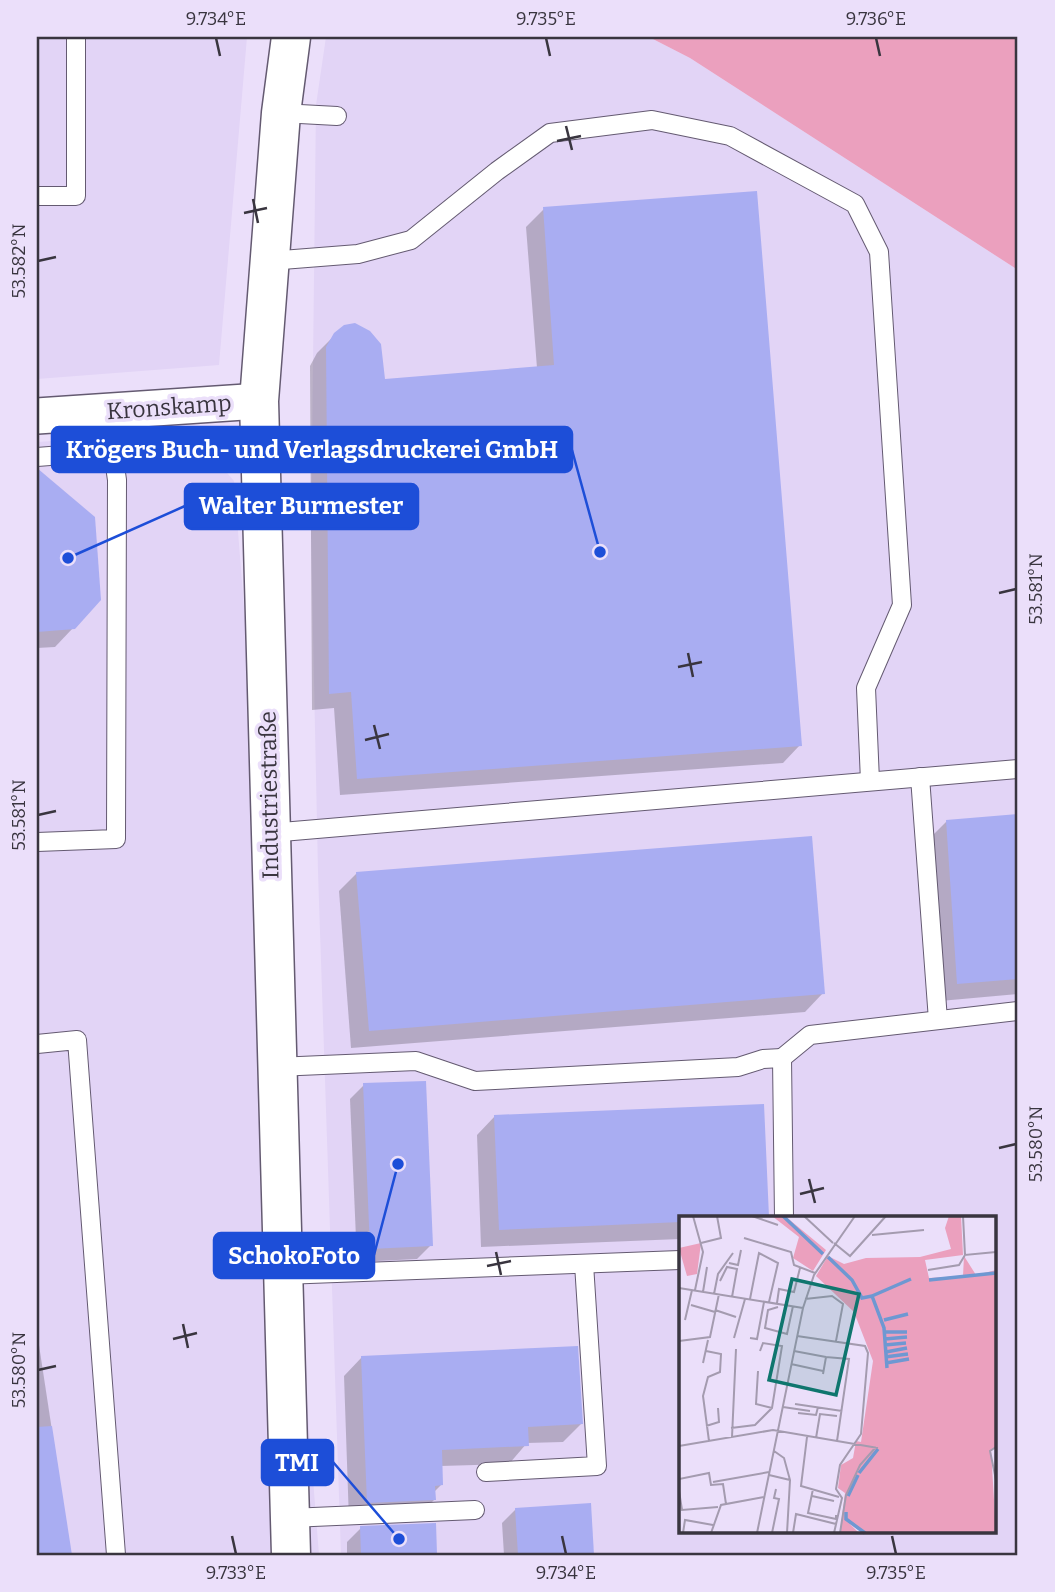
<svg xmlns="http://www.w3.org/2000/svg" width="1055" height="1592" viewBox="0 0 1055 1592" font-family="Bitter,serif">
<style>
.built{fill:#e2d4f6;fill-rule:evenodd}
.green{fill:#eba0be}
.shadow{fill:#0003}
.building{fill:#a9adf2}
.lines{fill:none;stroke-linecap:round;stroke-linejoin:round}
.service-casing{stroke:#645a71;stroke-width:20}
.minor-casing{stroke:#645a71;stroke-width:38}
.tertiary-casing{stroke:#645a71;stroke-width:41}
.service{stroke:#fff;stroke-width:18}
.minor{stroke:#fff;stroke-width:35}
.tertiary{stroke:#fff;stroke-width:38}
.ticks{fill:none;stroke:#39353f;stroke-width:2.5}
.labels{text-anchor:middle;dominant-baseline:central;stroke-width:7;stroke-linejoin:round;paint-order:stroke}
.street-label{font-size:23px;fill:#39353f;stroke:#ebdffa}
.inset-river{fill:none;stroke:#6e98d2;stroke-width:3.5}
.inset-road{fill:none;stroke:#a49baf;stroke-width:2}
.view{fill:#0f766e;fill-opacity:0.15;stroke:#0f766e;stroke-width:3.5}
.inset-edge{fill:none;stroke:#39353f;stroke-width:3.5}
.leader{fill:none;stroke:#1d4ed8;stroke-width:2.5}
.callout-dot{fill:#1d4ed8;stroke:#ebdffa;stroke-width:2.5}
.callout{fill:#1d4ed8;stroke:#1d4ed8;stroke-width:2.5}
.callout-label{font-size:24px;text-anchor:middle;font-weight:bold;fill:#fff}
.neatline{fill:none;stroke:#39353f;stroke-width:2.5}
.ticks-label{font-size:18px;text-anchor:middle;fill:#39353f}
</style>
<rect width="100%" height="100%" fill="#ebdffa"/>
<g class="built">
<path d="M37,37H247L219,365L37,379Z"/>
<path d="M326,37H649L690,58L1018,270V1555H341L318,872L311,537L316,105ZM680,1218H994V1531H680Z"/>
<path d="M192,432L234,481L319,1555H37V442Z"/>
</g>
<path class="green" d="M649,37H1018V270L690,58Z"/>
<g class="shadow">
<path d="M544,209L800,745L783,763L340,795L334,708L312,710L310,366L317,353L335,335L384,381L537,368L526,227Z"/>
<path d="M37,469L73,628L55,647L37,648Z"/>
<path d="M1018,816V994L940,1001L929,839L947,821Z"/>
<path d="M357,873L823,993L805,1012L351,1048L339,891Z"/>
<path d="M364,1085L431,1245L417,1259L357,1262L350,1099Z"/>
<path d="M763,1106L767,1218H680V1239L481,1247L477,1135L495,1116Z"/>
<path d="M37,1332L71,1555H37Z"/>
<path d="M362,1357L581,1424L563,1442L527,1443L509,1464L441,1466V1485L434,1492V1500L416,1518L349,1521L344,1376Z"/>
<path d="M589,1505L592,1555H504L502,1523L516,1509Z"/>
<path d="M435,1525L436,1555H347V1542L361,1528Z"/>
</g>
<g class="building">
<path d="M757,191L802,746L357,779L351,692L329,694L326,347L334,333L344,325L355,323L370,331L381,344L385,379L554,365L543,207Z"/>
<path d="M37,468L95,517L101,600L75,629L37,632Z"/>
<path d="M1018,814V979L957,984L946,820Z"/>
<path d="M812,836L825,994L369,1031L356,872Z"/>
<path d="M426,1081L433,1246L370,1249L363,1083Z"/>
<path d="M764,1104L769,1217H681V1222L499,1230L494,1115Z"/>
<path d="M578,1346L583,1424L528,1427L529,1446L442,1450L443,1485L435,1486L436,1500L367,1503L361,1356Z"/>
<path d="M52,1426L72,1555H37V1427Z"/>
<path d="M591,1503L594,1555H518L515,1508Z"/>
<path d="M436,1523L437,1555H361L360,1526Z"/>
</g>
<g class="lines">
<g class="service-casing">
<g id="service">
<path d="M281,113L337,116"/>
<path d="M37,196H76V37"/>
<path d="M269,261L358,254L411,240L497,171L550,133L652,120L730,136L855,204L879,252L902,605L866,688L870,781"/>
<path d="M37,457L113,451"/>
<path d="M920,777L938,1020"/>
<path d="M270,833L1018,769"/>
<path d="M37,842L116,839L117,480L107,411"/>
<path d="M37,1044L77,1040L116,1555"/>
<path d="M276,1067L416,1061L475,1081L738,1067L763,1059L782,1058"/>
<path d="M784,1218L782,1058L810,1035L1018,1011"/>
<path d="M283,1275L680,1260"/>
<path d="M486,1472L597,1466L584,1264"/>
<path d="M290,1518L475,1510"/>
</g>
</g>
<g class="minor-casing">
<path id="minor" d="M37,416L259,401"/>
</g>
<g class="tertiary-casing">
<path id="tertiary" d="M291,37L281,113L259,401L291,1555"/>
</g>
<use href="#service" class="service"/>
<use href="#minor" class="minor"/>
<use href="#tertiary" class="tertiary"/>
</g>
<path class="ticks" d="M216,38L220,56M546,38L550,56M876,38L880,56M566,126L572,150M557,141L581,136M253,199L258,223M244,213L267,208M38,261L56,257M999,593L1016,589M688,653L693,677M678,667L702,662M374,725L380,749M365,740L389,734M38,815L56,811M999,1148L1016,1144M809,1179L815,1203M800,1194L824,1188M496,1252L501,1275M487,1266L511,1261M183,1324L188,1348M173,1339L197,1333M38,1370L56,1366M232,1536L236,1554M562,1536L566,1554M892,1536L896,1554"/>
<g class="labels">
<g class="street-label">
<text transform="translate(169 407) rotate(-4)">Kronskamp</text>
<text transform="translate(269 795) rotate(-91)">Industriestraße</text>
</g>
</g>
<g transform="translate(679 1216)">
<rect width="317" height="317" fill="#ebdffa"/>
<path d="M93,0H106L147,34L134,55L114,42L120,21ZM270,0H282L284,39L246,44L250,62L284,60L285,40L297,59L317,54V231L312,234L317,317H184L170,307L180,317H161L166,277L159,272L162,249L174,242L177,225L182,226L194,145L175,96L137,60L149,40L165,48L187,42L241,41L272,33L266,12ZM22,27L18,58L8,60L0,32Z" fill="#eba0be"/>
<path class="inset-river" d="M104,0L144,38M149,41L173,64L183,82L193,80L205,112L208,152M250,64L317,57M193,80L232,63M205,104L229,98M206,116H228M206,123L228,121M206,129L227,127M207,136L228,132M206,141L229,138M207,147L230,143M180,257L199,233M169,280L179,259M167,296V303L186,317"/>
<path class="inset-road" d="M14,0L24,36L16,74M73,0L99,9M125,0L154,27M284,0L286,39L317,36M193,19L245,14M65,22L112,36L115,49L136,57M22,27L42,22L38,0M155,27L171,40L207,0M50,47L59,49L62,34M249,54L280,49L286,39M41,65L48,51L58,53L53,81M0,72L124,92M24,76L28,51M35,78L39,58L54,37M71,83L80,37L99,47L90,86M126,83L153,80L164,88L157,125M98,87L100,73L115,76L121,52M12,89L36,96M99,91L89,94L86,112L108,118L114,90M36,94L57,101M6,104L13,74M118,120L186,130L189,137L182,218L161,249L157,273L163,282L155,317M55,122L66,83M71,122L78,123L85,86M0,125L31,121L40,78M27,135L42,138L41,156L29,161L24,180L30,225M115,135L147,141M24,147L29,124M112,148L144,155M0,151V177M79,155L77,188L93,192M144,158L147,141L170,143L158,225M116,188L163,195M104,191L131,195M119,197L137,199L139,191M27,210L40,206L39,192M52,212L76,209L93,192L103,130L84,127L81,135M53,221L57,133M128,221L122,270L160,281M137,222L141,198L158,200M0,230L94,214L199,232M317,231L311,235L317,264M95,235L105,242L111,264L108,317M90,259L111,264M34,266L90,256M0,267V263L30,257L32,269L44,268L47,288M134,273L129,297L157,303V299M0,275L3,294L39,291M133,280L155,285M4,317L6,304L34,309M32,317L42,289L85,281M78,317L124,92L135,59L176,0M93,317L100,283L95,282L97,273M114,317L117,298L157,308M161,317L167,279L181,249L197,231"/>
<path class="view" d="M113,63L180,78L157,179L90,164Z"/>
<rect width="317" height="317" class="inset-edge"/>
</g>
<path class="leader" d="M600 552L572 450M68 558L185 506M398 1164L374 1255M399 1539L333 1462"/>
<g class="callout-dot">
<circle cx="600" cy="552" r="7"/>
<circle cx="68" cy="558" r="7"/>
<circle cx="398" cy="1164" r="7"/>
<circle cx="399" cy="1539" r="7"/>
</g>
<g class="callout">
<rect x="52" y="427" width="520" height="45" rx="7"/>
<rect x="185" y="484" width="233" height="45" rx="7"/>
<rect x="214" y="1233" width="160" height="45" rx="7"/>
<rect x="262" y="1440" width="71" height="45" rx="7"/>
</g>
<g class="callout-label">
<text x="312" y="458">Krögers Buch- und Verlagsdruckerei GmbH</text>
<text x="301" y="514">Walter Burmester</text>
<text x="294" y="1264">SchokoFoto</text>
<text x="297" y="1471">TMI</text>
</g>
<rect width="1055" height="1592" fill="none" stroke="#ebdffa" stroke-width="77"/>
<rect x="38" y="38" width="978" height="1516" class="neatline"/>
<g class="ticks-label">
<text x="216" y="25">9.734°E</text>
<text x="546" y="25">9.735°E</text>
<text x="876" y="25">9.736°E</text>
<text transform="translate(19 261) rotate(-90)" y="6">53.582°N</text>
<text transform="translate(1036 589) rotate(-90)" y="6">53.581°N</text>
<text transform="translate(19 815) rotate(-90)" y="6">53.581°N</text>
<text transform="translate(1036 1144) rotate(-90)" y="6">53.580°N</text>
<text transform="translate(19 1370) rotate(-90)" y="6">53.580°N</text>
<text x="236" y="1579">9.733°E</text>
<text x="566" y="1579">9.734°E</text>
<text x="896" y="1579">9.735°E</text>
</g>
</svg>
